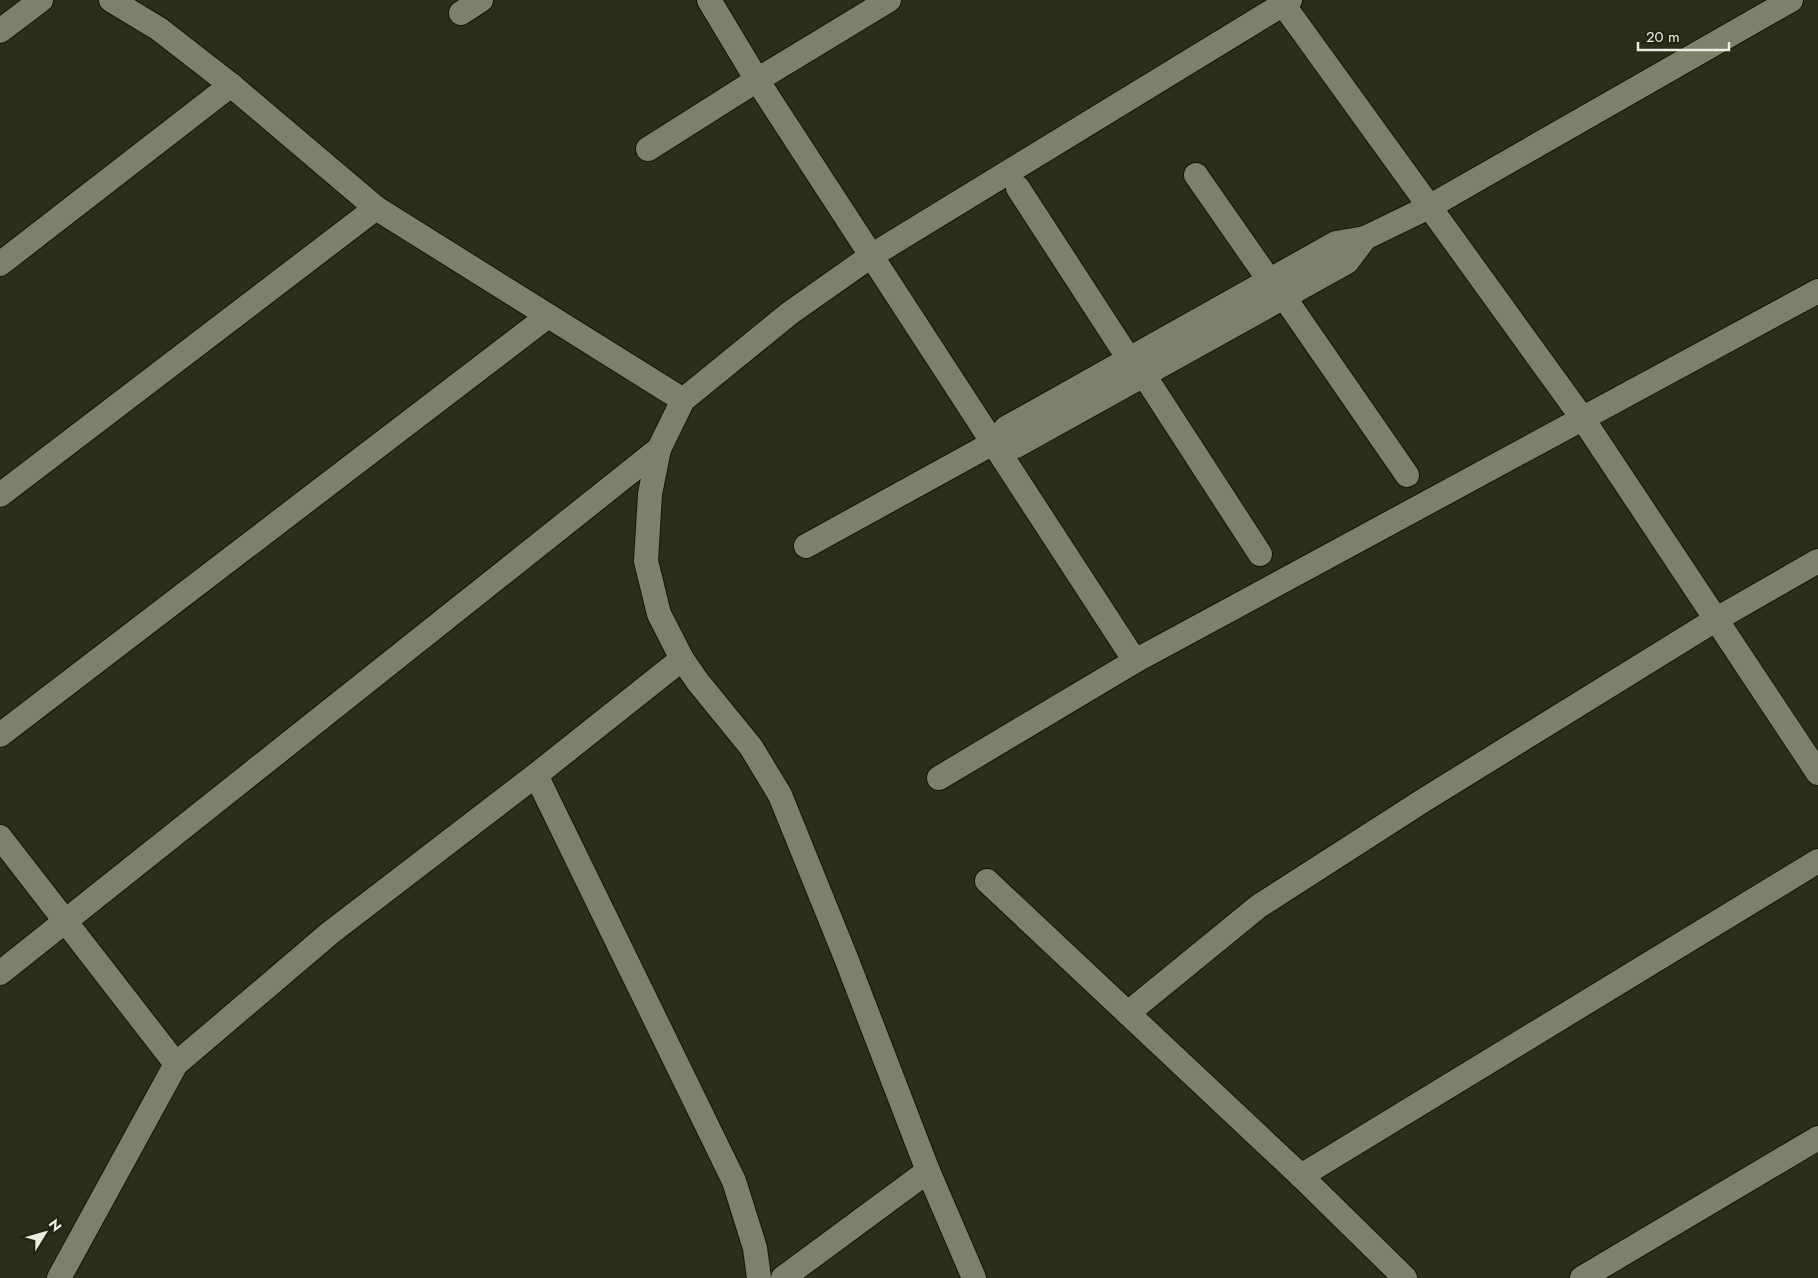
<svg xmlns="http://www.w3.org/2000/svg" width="1818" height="1278" viewBox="0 0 1818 1278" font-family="Jost,sans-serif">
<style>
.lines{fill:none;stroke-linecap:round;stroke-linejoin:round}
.street-casing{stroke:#151605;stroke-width:26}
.street{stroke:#7e806b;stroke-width:24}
</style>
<rect width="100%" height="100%" fill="#2c2e1c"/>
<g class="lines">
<g class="street-casing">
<g id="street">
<path d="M111,0L159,29L231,85L376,208L683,400"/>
<path d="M709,0L757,80L1135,661"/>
<path d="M1280,0L1583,419L1818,773"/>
<path d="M461,13L481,0"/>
<path d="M0,31L41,0"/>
<path d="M648,149L757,80L889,0"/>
<path d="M1196,175L1269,280"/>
<path d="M1018,188L1129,359"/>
<path d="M0,264L231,85"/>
<path d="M1284,297L1407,475"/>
<path d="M1144,375L1260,554"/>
<path d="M993,443L1016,446L1347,262L1365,238"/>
<path d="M0,495L376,208"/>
<path d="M806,546L993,443L1006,428L1336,243L1365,238L1429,207L1791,0"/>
<path d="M0,735L548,316"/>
<path d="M536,775L734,1181L755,1248L759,1278"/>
<path d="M939,778L1135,661L1818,291"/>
<path d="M0,837L176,1064"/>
<path d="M987,881L1301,1176L1405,1278"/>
<path d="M0,973L659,449"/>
<path d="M1128,1013L1259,906L1424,800L1715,620L1818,561"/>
<path d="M1301,1176L1818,861"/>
<path d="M59,1278L176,1064L330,933L536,775L682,659"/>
<path d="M783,1278L928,1171"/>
<path d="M974,1278L928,1171L846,958L780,795L751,747L698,682L682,659L659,614L646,561L650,494L659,449L683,400L790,313L871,256L1290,0"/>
<path d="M1582,1278L1818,1138"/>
</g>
</g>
<use href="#street" class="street"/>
</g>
<g transform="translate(45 1233) rotate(53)" stroke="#222412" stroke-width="4" paint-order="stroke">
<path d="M0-4L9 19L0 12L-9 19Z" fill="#ecede2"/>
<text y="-8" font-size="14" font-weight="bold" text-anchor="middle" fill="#ecede2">N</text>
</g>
<path d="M1638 42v8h91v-8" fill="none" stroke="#ecede2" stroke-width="2.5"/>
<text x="1646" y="42" font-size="15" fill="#ecede2" stroke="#222412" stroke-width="4" paint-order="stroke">20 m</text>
</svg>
